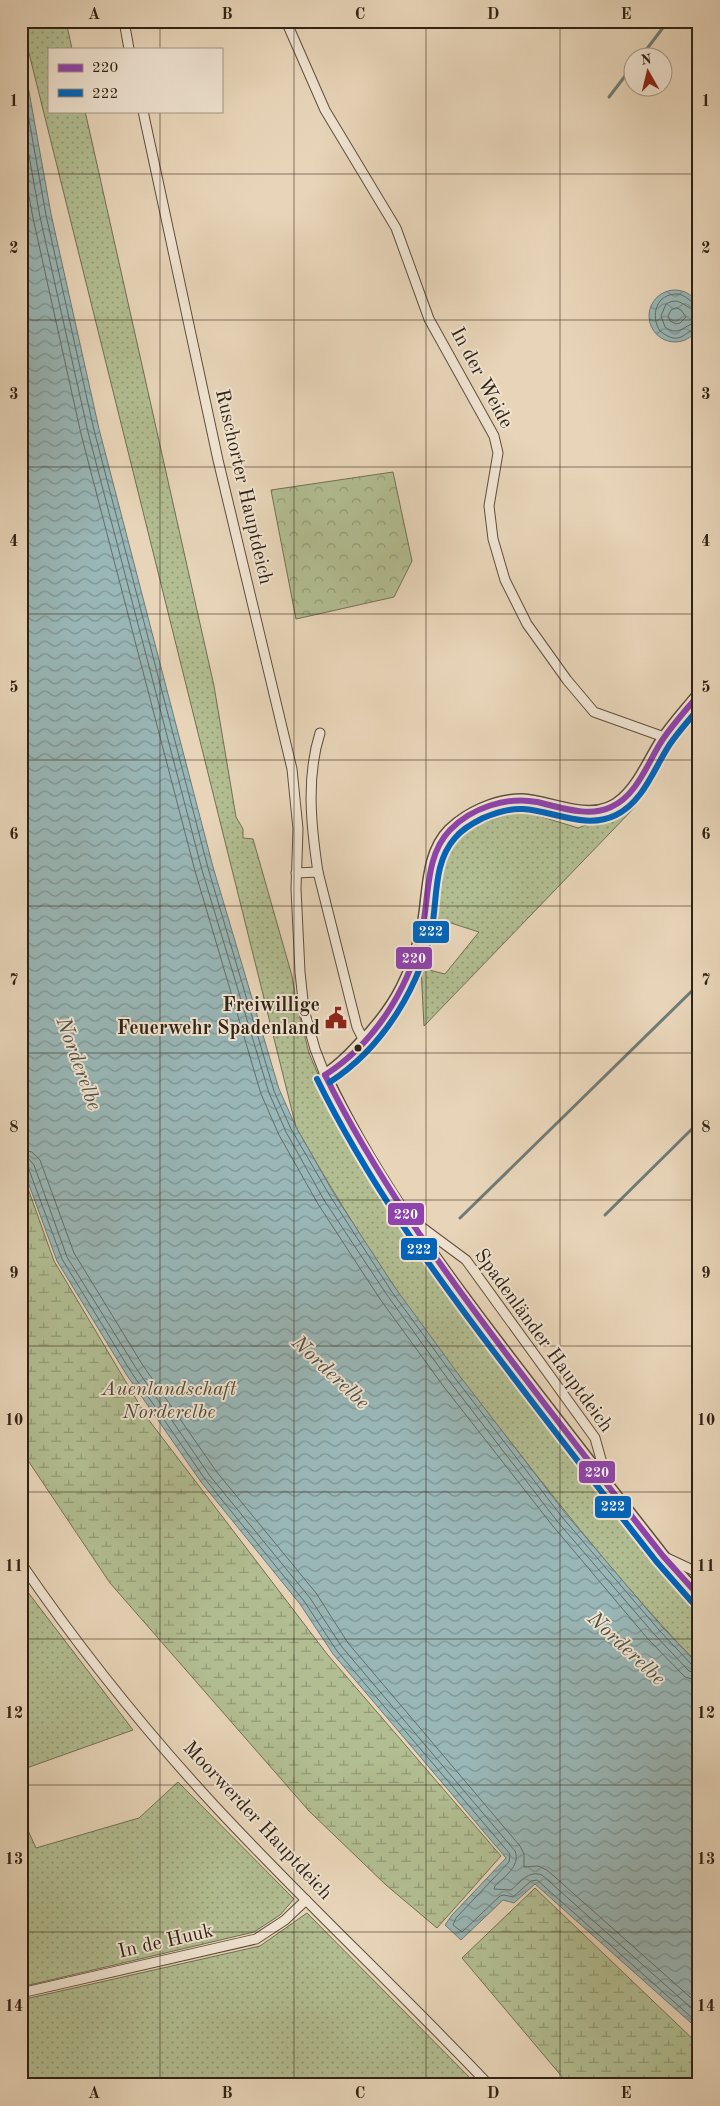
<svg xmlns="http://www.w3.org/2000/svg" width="720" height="2106" viewBox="0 0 720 2106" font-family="'Old Standard TT',serif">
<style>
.grass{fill:url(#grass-dots);stroke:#727053}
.forest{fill:url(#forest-crowns);stroke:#727053}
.wetland{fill:url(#wetland-marsh);stroke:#727053}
.water{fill:url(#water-waves);stroke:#6f7b76}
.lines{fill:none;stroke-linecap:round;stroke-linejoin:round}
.shore{stroke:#656c66;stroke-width:1}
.stream{stroke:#6f7b76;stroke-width:3}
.minor-casing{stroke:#5f4f3d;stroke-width:11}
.tertiary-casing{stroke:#5f4f3d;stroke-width:14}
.minor{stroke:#f0e4d2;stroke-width:9}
.tertiary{stroke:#f0e4d2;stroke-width:11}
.bus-1-casing{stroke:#f0e4d2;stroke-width:10}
.bus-2-casing{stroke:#f0e4d2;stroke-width:10}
.bus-1{stroke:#8e44ad;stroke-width:6}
.bus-2{stroke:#0065bd;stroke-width:6}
.grid{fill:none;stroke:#312214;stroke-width:1;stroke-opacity:0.55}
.bus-dot{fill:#312214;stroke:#f0e4d2;stroke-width:2}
.labels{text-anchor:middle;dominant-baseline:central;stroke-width:4;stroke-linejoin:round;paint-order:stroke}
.street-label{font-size:20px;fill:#312214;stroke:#f0e4d2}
.poi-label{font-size:20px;font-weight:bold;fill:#312214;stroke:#f0e4d2;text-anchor:end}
.park-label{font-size:20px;font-style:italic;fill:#514934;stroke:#f0e4d2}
.water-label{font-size:21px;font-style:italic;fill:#504f45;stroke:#f0e4d2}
.line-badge{stroke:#f0e4d2;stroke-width:2}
.badge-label{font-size:14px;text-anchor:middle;font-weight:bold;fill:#fff}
.neatline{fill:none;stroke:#312214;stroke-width:2}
.grid-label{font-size:16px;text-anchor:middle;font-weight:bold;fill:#312214}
</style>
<defs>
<pattern id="grass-dots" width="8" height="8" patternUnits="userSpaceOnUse" patternTransform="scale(1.25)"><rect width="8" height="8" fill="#b2be92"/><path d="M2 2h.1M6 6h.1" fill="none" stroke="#919a76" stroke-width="1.8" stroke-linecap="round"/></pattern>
<pattern id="forest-crowns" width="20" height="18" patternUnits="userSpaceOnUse" patternTransform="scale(1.25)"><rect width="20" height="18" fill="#b2be92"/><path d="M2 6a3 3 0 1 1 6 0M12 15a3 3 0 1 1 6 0" fill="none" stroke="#919a76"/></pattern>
<pattern id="wetland-marsh" width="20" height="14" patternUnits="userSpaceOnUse" patternTransform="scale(1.25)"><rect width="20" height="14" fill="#b2be92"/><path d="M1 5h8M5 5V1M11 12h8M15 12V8" fill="none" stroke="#919a76"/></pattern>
<pattern id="water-waves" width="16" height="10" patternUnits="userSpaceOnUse" patternTransform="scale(1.25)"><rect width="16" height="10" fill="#99b7b7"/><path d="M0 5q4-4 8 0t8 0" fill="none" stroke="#7d9494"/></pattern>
</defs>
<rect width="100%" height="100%" fill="#e8d5b9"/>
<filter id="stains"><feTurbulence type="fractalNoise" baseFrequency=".004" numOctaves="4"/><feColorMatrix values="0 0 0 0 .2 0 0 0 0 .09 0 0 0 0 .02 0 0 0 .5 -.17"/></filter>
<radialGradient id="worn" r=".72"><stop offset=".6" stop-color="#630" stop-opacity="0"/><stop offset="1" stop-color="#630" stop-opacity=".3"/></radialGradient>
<g class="grass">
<path d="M21,21H66L72,49H49V111H85L214,686L236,817L243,829V838L253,839L292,976L297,1006L309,1053L336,1117L360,1158L425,1259L577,1462L661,1566L699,1607V1665C632,1596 572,1521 513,1445C473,1394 432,1342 395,1288C360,1236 327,1182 296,1127Z"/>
<path d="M635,807L424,1026L421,968L445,974L479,932L429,916L440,855L467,828L520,810L578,828Z"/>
<path d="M21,1582L30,1595L133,1730L21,1770Z"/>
<path d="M178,1782L294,1899L280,1915L254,1932L21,1987V1815L36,1848L139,1818Z"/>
<path d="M307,1913L477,2085H21V2000L260,1946Z"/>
</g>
<path class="forest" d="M393,472L412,561L394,597L296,619L271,490Z"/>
<g class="wetland">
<path d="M21,1169L54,1261L148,1419L327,1654L501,1856L437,1928L386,1885L309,1811L110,1583L21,1450Z"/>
<path d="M535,1888L699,2045V2085H569L462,1958Z"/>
</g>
<g class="water">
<path d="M21,47L51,214L99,429L213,867L279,1089L296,1127L334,1194L396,1289L459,1375L566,1514L662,1627L699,1665V2030L535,1884L514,1903L503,1900L461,1940L445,1925L452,1915L506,1858L333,1654L300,1604L201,1482L126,1374L57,1261L21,1163Z"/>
<circle cx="675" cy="316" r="26"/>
</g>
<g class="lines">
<g class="shore">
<path d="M21,75L46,215L94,430L208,868L274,1091L291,1129L330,1196L392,1292L455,1378L562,1517L659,1630L693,1666L699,1668"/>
<path d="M21,111L40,217L88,432L202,870L269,1093L286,1132L324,1200L387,1295L450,1382L557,1521L654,1634L689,1671L699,1674"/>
<path d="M21,153L33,218L81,434L195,871L261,1094L279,1135L318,1204L380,1299L444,1387L552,1525L648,1639L685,1677L699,1681"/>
<path d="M699,305C691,304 687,295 678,294C656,293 650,316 660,331C682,348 683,330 699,328"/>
<path d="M677,308L681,310L686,317L680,323L676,324L670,321L668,316L671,310Z"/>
<path d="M699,311C685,310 681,295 666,304L661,316L665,327C680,338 685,323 699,322"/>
<path d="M21,1150L32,1152L40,1160L74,1253L142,1364L216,1471L316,1593L348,1643L520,1846L524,1854V1867L538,1866L547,1870L699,2005"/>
<path d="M21,1157L29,1159L34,1165L67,1257L136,1368L210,1476L310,1598L342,1647L515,1851C521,1866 504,1877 495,1886L494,1889L511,1890C521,1882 528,1870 542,1875L699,2015"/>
<path d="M21,1164L28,1167L62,1259L131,1372L205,1479L304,1601L337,1651L510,1854L509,1862L456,1918L453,1925L462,1932L500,1896L504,1895L513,1897L531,1881L537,1880L699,2024"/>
</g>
<g class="stream">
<path d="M640,58L668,21"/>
<path d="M609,97L632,67"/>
<path d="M695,297L699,294"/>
<path d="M605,1215L699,1122"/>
<path d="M460,1218L699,984"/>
</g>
<g class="minor-casing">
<g id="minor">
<path d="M124,21L129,49"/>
<path d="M286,21L325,110L396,228L429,319L494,436L498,453L489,506L493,539L505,580L527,624L567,680L594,712L664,737"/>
<path d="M143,111L218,460L292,769L298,829L296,889L300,972L304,1010L315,1049L325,1075"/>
<path d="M318,872C311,826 306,777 320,733"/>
<path d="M296,873L318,872L357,1027L364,1041"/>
<path d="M412,1220L466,1260L595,1438L607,1481"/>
<path d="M667,1558L699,1573"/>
<path d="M21,1563C79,1648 144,1729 214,1805C303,1901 399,1990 489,2085"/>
<path d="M21,1993L256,1939L285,1920L306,1900"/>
</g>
</g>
<g class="tertiary-casing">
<path id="tertiary" d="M699,694C687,709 674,723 663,739C650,758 641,783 623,799C594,826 555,802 522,800C496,800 468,813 450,830C427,853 429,890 424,920C414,972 397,1007 359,1045C349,1056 338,1067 325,1075C369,1169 429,1252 492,1335C548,1409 606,1483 663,1556L699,1596"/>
</g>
<use href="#minor" class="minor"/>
<use href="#tertiary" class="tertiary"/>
<g class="bus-1-casing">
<g id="bus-1">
<path d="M325,1075C375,1176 440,1266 508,1356C559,1423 611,1490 663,1556L699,1596"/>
<path d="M325,1075C378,1041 414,981 424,919C429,889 427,854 450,830C471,808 507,796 537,802C560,807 588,818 611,807C638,795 648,761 663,739C674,723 687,709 699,694"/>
</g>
</g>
<g class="bus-2-casing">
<g id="bus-2">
<path d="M317,1079C367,1180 432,1271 501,1361C552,1428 604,1495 656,1561L692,1602"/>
<path d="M330,1082C384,1047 422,984 433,921C437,893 435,860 455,838C462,829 473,823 483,818C495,813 509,808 523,809C554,811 586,830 616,815C644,801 654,768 670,744C679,731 689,720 699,708"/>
</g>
</g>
<use href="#bus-1" class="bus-1"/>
<use href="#bus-2" class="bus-2"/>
</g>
<path class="grid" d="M160,21V49M294,21V2085M426,21V2085M560,21V2085M160,111V2085M21,174H699M21,320H699M21,467H699M21,614H699M21,760H699M21,906H699M21,1053H699M21,1200H699M21,1346H699M21,1492H699M21,1639H699M21,1785H699M21,1932H699"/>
<defs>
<g id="civic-bare" transform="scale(1.725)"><path d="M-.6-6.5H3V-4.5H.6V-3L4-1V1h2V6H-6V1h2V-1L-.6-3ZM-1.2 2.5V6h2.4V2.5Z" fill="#8f2418" stroke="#f0e4d2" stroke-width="2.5" paint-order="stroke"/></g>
</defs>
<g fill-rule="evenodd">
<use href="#civic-bare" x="336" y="1018"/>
</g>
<circle class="bus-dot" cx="358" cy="1048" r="4.5"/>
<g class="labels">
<g class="street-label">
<text transform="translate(481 378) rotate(62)">In der Weide</text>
<text transform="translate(243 487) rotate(77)">Ruschorter Hauptdeich</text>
<text transform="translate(543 1341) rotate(54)">Spadenländer Hauptdeich</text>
<text transform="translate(257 1821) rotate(47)">Moorwerder Hauptdeich</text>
<text transform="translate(166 1942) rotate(-13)">In de Huuk</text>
</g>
<g class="poi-label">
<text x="320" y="1006">Freiwillige<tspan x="320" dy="23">Feuerwehr Spadenland</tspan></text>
</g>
<g class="park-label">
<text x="169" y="1390">Auenlandschaft<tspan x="169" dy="23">Norderelbe</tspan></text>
</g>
<g class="water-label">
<text transform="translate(78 1064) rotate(70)">Norderelbe</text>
<text transform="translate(330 1373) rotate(43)">Norderelbe</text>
<text transform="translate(626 1649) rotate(43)">Norderelbe</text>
</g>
</g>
<g class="line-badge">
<rect x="412" y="920" width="38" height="24" rx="5" fill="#0065bd"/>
<rect x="395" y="946" width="38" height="24" rx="5" fill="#8e44ad"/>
<rect x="387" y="1202" width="38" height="24" rx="5" fill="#8e44ad"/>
<rect x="400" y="1237" width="38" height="24" rx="5" fill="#0065bd"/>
<rect x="578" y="1460" width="38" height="24" rx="5" fill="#8e44ad"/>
<rect x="594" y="1495" width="38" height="24" rx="5" fill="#0065bd"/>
</g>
<g class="badge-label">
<text x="431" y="936">222</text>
<text x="414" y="963">220</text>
<text x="406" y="1219">220</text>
<text x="419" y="1254">222</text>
<text x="597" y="1477">220</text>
<text x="613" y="1511">222</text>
</g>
<rect width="720" height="2106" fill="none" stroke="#e8d5b9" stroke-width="55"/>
<rect x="48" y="48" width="175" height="65" fill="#f0e4d2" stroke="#a49686"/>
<rect x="58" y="64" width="25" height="8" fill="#8e44ad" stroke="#a49686"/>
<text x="92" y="72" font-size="15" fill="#312214">220</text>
<rect x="58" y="89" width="25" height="8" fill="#0065bd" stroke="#a49686"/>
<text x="92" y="98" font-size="15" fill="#312214">222</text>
<g transform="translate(648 72) rotate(352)"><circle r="24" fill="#f0e4d2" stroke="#a49686"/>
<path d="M0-4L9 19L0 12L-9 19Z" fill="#8f2418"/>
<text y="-8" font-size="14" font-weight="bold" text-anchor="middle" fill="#312214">N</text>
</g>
<rect x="28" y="28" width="664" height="2050" class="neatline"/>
<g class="grid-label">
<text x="94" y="19">A</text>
<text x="227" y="19">B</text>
<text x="360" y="19">C</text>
<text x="493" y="19">D</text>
<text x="626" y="19">E</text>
<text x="14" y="106">1</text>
<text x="706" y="106">1</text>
<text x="14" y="253">2</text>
<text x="706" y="253">2</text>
<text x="14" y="399">3</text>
<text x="706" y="399">3</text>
<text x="14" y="546">4</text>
<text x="706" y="546">4</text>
<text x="14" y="692">5</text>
<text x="706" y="692">5</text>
<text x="14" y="839">6</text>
<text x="706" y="839">6</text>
<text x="14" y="985">7</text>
<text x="706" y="985">7</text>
<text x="14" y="1132">8</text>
<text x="706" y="1132">8</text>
<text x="14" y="1278">9</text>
<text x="706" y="1278">9</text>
<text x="14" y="1425">10</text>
<text x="706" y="1425">10</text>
<text x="14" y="1571">11</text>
<text x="706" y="1571">11</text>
<text x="14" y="1718">12</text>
<text x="706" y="1718">12</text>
<text x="14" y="1864">13</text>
<text x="706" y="1864">13</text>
<text x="14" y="2011">14</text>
<text x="706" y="2011">14</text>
<text x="94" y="2098">A</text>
<text x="227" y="2098">B</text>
<text x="360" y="2098">C</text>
<text x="493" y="2098">D</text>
<text x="626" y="2098">E</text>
</g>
<rect width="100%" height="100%" filter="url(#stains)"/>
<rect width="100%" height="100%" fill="url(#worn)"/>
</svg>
